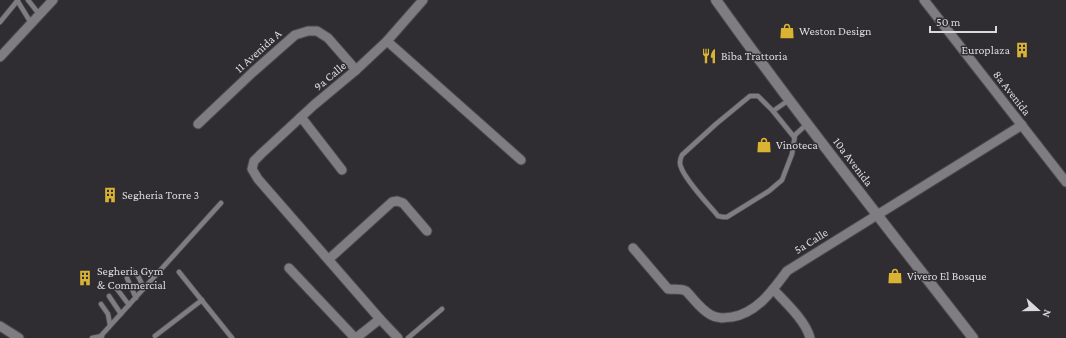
<svg xmlns="http://www.w3.org/2000/svg" width="1066" height="338" viewBox="0 0 1066 338" font-family="'Crimson Pro',serif">
<style>
.lines{fill:none;stroke-linecap:round;stroke-linejoin:round}
.lane-casing{stroke:#4a494b;stroke-width:6}
.street-casing{stroke:#4a494b;stroke-width:11}
.secondary-casing{stroke:#4a494b;stroke-width:12}
.lane{stroke:#7f7d81;stroke-width:4.5}
.street{stroke:#7f7d81;stroke-width:9}
.secondary{stroke:#7f7d81;stroke-width:10}
.labels{text-anchor:middle;dominant-baseline:central;stroke-width:3;stroke-linejoin:round;paint-order:stroke}
.poi-label{font-size:12px;fill:#dad9db;stroke:#2f2d31;text-anchor:start}
.street-label{font-size:12px;fill:#dad9db;stroke:#2f2d31}
</style>
<rect width="100%" height="100%" fill="#2f2d31"/>
<g class="lines">
<g class="lane-casing">
<g id="lane">
<path d="M17,0L31,23"/>
<path d="M28,0L39,14"/>
<path d="M0,22L18,0"/>
<path d="M789,100L773,111L758,96H750L716,124L682,155C680,159 679,163 681,167C685,180 708,204 718,216L723,217H727L769,191L782,180L792,154L795,135L807,124"/>
<path d="M773,111L794,137"/>
<path d="M132,270L138,276L144,288"/>
<path d="M179,272L232,338"/>
<path d="M127,278L136,298"/>
<path d="M117,289L129,305"/>
<path d="M109,296L121,314"/>
<path d="M101,304L108,314L110,325"/>
<path d="M155,336L202,300"/>
<path d="M92,338L102,336"/>
<path d="M99,338L221,203"/>
<path d="M408,338L442,309"/>
</g>
</g>
<g class="street-casing">
<g id="street">
<path d="M924,0L1066,182"/>
<path d="M387,41L521,160"/>
<path d="M0,57L53,0"/>
<path d="M301,117L342,170"/>
<path d="M198,124L253,72L295,35L308,31H317L328,38L356,70"/>
<path d="M633,248L668,289C674,290 680,288 686,291C694,299 700,309 711,315C718,319 724,318 732,317C757,313 773,290 787,271L1022,125"/>
<path d="M329,259L392,202L397,201L403,203L427,231"/>
<path d="M289,268L355,338"/>
<path d="M773,289C785,302 806,321 810,338"/>
<path d="M0,326L19,338"/>
<path d="M356,338L380,319"/>
<path d="M398,338L380,319L258,179L252,169L254,161L261,154L314,105L356,70L387,41L423,0"/>
</g>
</g>
<g class="secondary-casing">
<path id="secondary" d="M716,0C798,115 886,226 973,338"/>
</g>
<use href="#lane" class="lane"/>
<use href="#street" class="street"/>
<use href="#secondary" class="secondary"/>
</g>
<defs>
<g id="shop-bare" transform="scale(1.2)"><path d="M-5-2.5h2.3a2.7 3.5 0 0 1 5.4 0H5L5.5 6h-11ZM-1.5-2.5h3a1.5 2.3 0 0 0-3 0Z" fill="#dab333" stroke="#2f2d31" stroke-width="2.5" paint-order="stroke"/></g>
<g id="building-bare" transform="scale(1.2)"><path d="M-4-6H4V6H1V3H-1V6H-4ZM-2.5-4.3h1.7v1.8h-1.7ZM.8-4.3h1.7v1.8H.8ZM-2.5-1h1.7V.8h-1.7ZM.8-1h1.7V.8H.8Z" fill="#dab333" stroke="#2f2d31" stroke-width="2.5" paint-order="stroke"/></g>
<g id="restaurant-bare" transform="scale(1.2)"><path d="M-5-6h1v4h1v-4h1v4h1v-4h1v5L-1.5 .5V6h-2V.5L-5-1ZM5-6V6H3V1.5H1.5Q1.5-4 5-6Z" fill="#dab333" stroke="#2f2d31" stroke-width="2.5" paint-order="stroke"/></g>
</defs>
<g fill-rule="evenodd">
<use href="#shop-bare" x="787" y="31"/>
<use href="#building-bare" x="1022" y="50"/>
<use href="#restaurant-bare" x="709" y="56"/>
<use href="#shop-bare" x="764" y="145"/>
<use href="#building-bare" x="110" y="195"/>
<use href="#shop-bare" x="895" y="276"/>
<use href="#building-bare" x="85" y="278"/>
</g>
<g class="labels">
<g class="poi-label">
<text x="799" y="31">Weston Design</text>
<text x="1010" y="50" text-anchor="end">Europlaza</text>
<text x="721" y="56">Biba Trattoria</text>
<text x="776" y="145">Vinoteca</text>
<text x="122" y="195">Segheria Torre 3</text>
<text x="97" y="271">Segheria Gym<tspan x="97" dy="14">&amp; Commercial</tspan></text>
<text x="907" y="276">Vivero El Bosque</text>
</g>
<g class="street-label">
<text transform="translate(258 51) rotate(-42)">11 Avenida A</text>
<text transform="translate(330 76) rotate(-40)">9a Calle</text>
<text transform="translate(1012 93) rotate(52)">8a Avenida</text>
<text transform="translate(853 162) rotate(53)">10a Avenida</text>
<text transform="translate(811 241) rotate(-32)">5a Calle</text>
</g>
</g>
<g transform="translate(1038 310) rotate(111)" stroke="#2f2d31" stroke-width="3" paint-order="stroke">
<path d="M0-3L7 15L0 10L-7 15Z" fill="#dad9db"/>
<text y="-6" font-size="11" font-weight="bold" text-anchor="middle" fill="#dad9db">N</text>
</g>
<path d="M930 26v6h66v-6" fill="none" stroke="#dad9db" stroke-width="2"/>
<text x="936" y="26" font-size="12" fill="#dad9db" stroke="#2f2d31" stroke-width="3" paint-order="stroke">50 m</text>
</svg>
